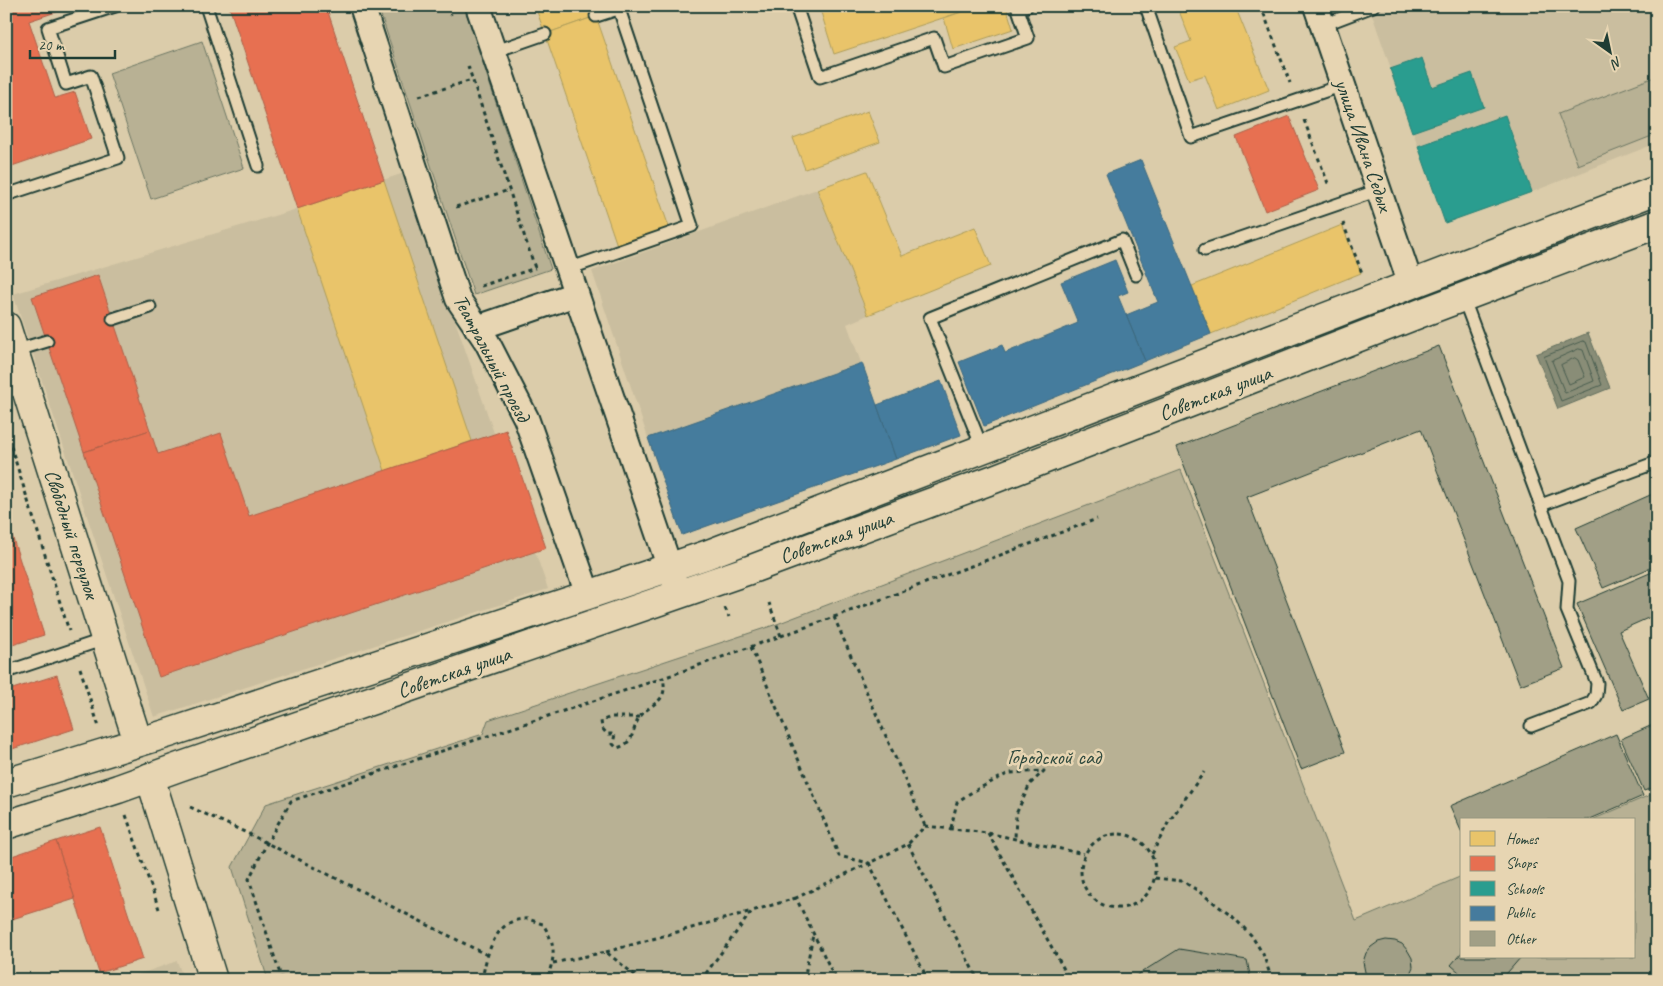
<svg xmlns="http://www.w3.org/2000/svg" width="1663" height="986" viewBox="0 0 1663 986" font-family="Caveat,sans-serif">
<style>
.built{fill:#cabe9f}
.green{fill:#b8b194;stroke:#6c7764}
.water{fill:#898d77;stroke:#5f6d5c}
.homes{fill:#e9c46a;stroke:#ac9c5a}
.shops{fill:#e76f51;stroke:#ab6048}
.schools{fill:#2a9d8f;stroke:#278074}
.public{fill:#457b9d;stroke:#3a687e}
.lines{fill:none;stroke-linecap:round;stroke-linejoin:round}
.shore{stroke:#495d4f;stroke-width:1}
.building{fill:#a19f86;stroke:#1f3d34}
.service-casing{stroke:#1f3d34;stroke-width:15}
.minor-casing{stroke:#1f3d34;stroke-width:28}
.tertiary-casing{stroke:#1f3d34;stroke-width:31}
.primary-casing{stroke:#1f3d34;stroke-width:31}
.path{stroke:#1f3d34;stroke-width:3;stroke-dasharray:4 4;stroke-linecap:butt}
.service{stroke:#e7d5b2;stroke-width:11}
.minor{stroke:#e7d5b2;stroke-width:24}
.tertiary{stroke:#e7d5b2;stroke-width:28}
.primary{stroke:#e7d5b2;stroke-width:28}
.labels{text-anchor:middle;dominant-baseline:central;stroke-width:5;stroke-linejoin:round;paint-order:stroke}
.street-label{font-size:21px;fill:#1f3d34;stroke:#e7d5b2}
.park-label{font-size:21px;fill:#2e493e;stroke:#e7d5b2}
</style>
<rect width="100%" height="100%" fill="#dbccaa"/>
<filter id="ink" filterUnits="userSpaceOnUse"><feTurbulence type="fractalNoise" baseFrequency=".02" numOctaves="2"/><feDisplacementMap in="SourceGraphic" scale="10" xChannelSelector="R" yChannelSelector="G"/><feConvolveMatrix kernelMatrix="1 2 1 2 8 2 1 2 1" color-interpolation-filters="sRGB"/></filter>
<g filter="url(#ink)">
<g class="built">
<path d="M1369,6H1657V143L1532,192L1445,223Z"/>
<path d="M404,173L548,589L154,717L13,294L297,209Z"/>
<path d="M817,189L868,315L847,324L896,459L682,535L648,438L592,271Z"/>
<path d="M177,961L184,980H123Z"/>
</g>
<g class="green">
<path d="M378,6H464L551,269L474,295Z"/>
<path d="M202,41L244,168L151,199L109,73Z"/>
<path d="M1657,76V134L1578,165L1558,114Z"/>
<path d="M1181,470L1356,921L1462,876V957H1634V820H1592L1657,792V980H268L232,867L266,804L483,734L488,720L777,624Z"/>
</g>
<path class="water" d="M1588,333L1610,388L1558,409L1536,354Z"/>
<g class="homes">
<path d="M535,6H593L596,16L545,34Z"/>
<path d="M819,6H979L834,54Z"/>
<path d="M979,6H1006L1013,29L953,49L944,18Z"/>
<path d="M1177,6H1235L1269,90L1219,110L1205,75L1189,80L1175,47L1191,41Z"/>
<path d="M596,16L671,233L619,251L545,34Z"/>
<path d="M868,111L880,142L805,169L793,138Z"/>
<path d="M867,171L902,256L975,227L991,266L868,315L817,189Z"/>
<path d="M384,180L472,441L385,471L297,209Z"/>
<path d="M1342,225L1361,273L1211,334L1192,286Z"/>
</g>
<g class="shops">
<path d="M6,6H74L29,21L55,98L75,92L91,139L6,168Z"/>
<path d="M229,6H326L384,180L297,209Z"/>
<path d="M1289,116L1319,190L1265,211L1236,137Z"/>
<path d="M98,275L150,430L84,452L32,297Z"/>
<path d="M150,430L158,454L221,433L249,516L506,430L546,548L159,677L84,452Z"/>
<path d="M6,517L44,635L6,647Z"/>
<path d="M57,675L74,729L6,751V691Z"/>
<path d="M100,827L143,959L99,973L56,841Z"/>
<path d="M56,841L75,899L6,921V858Z"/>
</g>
<g class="schools">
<path d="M1422,58L1432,87L1472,73L1484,107L1412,132L1390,69Z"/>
<path d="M1505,115L1532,192L1445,223L1418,146Z"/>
</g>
<g class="public">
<path d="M1141,160L1211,334L1145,361L1126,315L1158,302L1106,174Z"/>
<path d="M1115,260L1128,292L1118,296L1145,361L984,426L959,362L1002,345L1005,353L1078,323L1061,282Z"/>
<path d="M862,363L896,459L682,535L648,438Z"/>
<path d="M941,381L961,435L896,459L877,405Z"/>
</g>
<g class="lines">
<g class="shore">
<path d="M1583,341L1586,342L1602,385L1561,401L1544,357Z"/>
<path d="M1579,349L1583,350L1594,381L1565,393L1552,361Z"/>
<path d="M1575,358L1578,360L1585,377L1569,384L1561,365Z"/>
</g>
</g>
<g class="building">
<path d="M1439,346L1564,668L1520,685L1421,429L1247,497L1345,752L1301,769L1177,447Z"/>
<path d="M1657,492V565L1603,588L1576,528Z"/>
<path d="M1657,570V614L1619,631L1649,699L1623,710L1577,604Z"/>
<path d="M1657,723V786L1644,791L1621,739Z"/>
<path d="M1616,734L1643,796L1588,820H1462V833L1450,806Z"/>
<path d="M1386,940L1395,941L1402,944L1408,951L1412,958L1413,967L1407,980H1369L1366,977L1363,962L1366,953L1371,947L1378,942Z"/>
<path d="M1179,949L1247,960L1251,980H1129Z"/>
<path d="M1462,952V957H1521L1501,980H1468L1451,965Z"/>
</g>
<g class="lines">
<g class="service-casing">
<g id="service">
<path d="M206,6L258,166"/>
<path d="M796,6L820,77L934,38L944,67L1028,38L1018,9L1027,6"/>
<path d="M1146,6L1191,137L1343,85"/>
<path d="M596,16L618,9"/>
<path d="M1323,25L1373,6"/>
<path d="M493,52L545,34"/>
<path d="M6,195L118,158L91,76L66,84L48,28L115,6"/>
<path d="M1205,250L1379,190"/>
<path d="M568,269L692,226L618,6"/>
<path d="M1463,297L1569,581L1567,610L1597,683L1596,695L1591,703L1531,726"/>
<path d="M113,319L150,307"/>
<path d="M14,351L47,341"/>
<path d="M6,392L25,387"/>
<path d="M983,450L930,318L1122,240L1136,275"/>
<path d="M1541,505L1657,462"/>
<path d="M6,672L105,639"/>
</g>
</g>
<g class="minor-casing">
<g id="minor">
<path d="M362,6L458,299L487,342L526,418L588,595"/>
<path d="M478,6L679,595"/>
<path d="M1316,6L1411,285"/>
<path d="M477,328L576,294"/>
</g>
</g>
<g class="tertiary-casing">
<g id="tertiary">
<path d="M6,326L138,742"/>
<path d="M150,777L213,980"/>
</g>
</g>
<g class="primary-casing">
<g id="primary">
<path d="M6,783L169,733L588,595L706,555L1657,190"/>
<path d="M6,825L118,789L179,767L749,570L994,479L1421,313L1657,224"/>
</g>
</g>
<g class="path">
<path d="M448,6L451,15"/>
<path d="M1261,6L1290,83"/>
<path d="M468,66L535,268"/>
<path d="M419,96L472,80"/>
<path d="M1304,120L1329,186"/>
<path d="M456,207L509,190"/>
<path d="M1343,223L1362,273"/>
<path d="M481,286L535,268"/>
<path d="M6,431L69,631"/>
<path d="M725,608L729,617"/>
<path d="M834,617L1097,519"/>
<path d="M781,636L834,617L925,826L908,844L869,863L928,980"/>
<path d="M751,647L839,856L869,863L796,898L836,980"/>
<path d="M80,668L99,727"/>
<path d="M640,717H611L601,721L602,728L607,734H615L613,744L617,748C635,743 631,731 639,718C650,702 669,704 663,678"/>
<path d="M190,807L249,834L487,955"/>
<path d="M126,815L159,909"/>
<path d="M925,826L988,833L1084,854"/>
<path d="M951,828L957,802L972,792L1009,773L1044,771L1030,784L1016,814L1015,839"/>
<path d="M988,833L1070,980"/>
<circle cx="1118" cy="871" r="37"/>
<path d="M908,844L978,980"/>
<path d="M1152,854L1168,823L1204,772"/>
<path d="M1155,878L1182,881L1197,890L1234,918L1251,935L1263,954L1272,980"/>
<path d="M606,952L752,911"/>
<path d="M553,963L606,952L641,980"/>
<path d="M282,980L249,879L267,843L291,801L663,678L781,636L769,603"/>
<path d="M482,980C486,957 494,920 524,919C529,918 537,923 543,924C556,946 556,956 546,980"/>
<path d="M701,980L752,911L796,898"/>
<path d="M804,980L813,935"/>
</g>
<use href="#service" class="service"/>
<use href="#minor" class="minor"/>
<use href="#tertiary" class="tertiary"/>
<use href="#primary" class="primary"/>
</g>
</g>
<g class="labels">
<g class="street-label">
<text transform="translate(1364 145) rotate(71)">улица Ивана Седых</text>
<text transform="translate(492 358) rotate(62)">Театральный проезд</text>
<text transform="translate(1215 393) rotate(-21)">Советская улица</text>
<text transform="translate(72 534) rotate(72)">Свободный переулок</text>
<text transform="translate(836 537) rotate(-20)">Советская улица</text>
<text transform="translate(454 672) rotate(-19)">Советская улица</text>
</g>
<g class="park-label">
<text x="1054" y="757">Городской сад</text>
</g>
</g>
<rect width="1663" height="986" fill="none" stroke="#e7d5b2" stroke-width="25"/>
<rect x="12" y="12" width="1638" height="961" fill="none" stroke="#1f3d34" stroke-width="2" filter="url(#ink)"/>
<rect x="1460" y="818" width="175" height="140" fill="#e7d5b2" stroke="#979880"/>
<rect x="1470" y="831" width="25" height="15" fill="#e9c46a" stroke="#979880"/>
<text x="1506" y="844" font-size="15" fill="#1f3d34">Homes</text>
<rect x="1470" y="856" width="25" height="15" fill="#e76f51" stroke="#979880"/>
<text x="1506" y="868" font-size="15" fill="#1f3d34">Shops</text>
<rect x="1470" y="881" width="25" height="15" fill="#2a9d8f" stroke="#979880"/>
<text x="1506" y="894" font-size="15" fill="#1f3d34">Schools</text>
<rect x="1470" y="906" width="25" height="15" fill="#457b9d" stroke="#979880"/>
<text x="1506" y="918" font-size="15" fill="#1f3d34">Public</text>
<rect x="1470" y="931" width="25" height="15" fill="#a19f86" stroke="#979880"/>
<text x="1506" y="944" font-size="15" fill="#1f3d34">Other</text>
<g transform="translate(1610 52) rotate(147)" stroke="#e7d5b2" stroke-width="4" paint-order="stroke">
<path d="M0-4L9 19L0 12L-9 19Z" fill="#1f3d34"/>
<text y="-8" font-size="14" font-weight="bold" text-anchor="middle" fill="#1f3d34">N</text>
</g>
<path d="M30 50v8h85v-8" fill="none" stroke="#1f3d34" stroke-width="2.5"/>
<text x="38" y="50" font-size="15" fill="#1f3d34" stroke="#e7d5b2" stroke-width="4" paint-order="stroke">20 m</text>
</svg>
